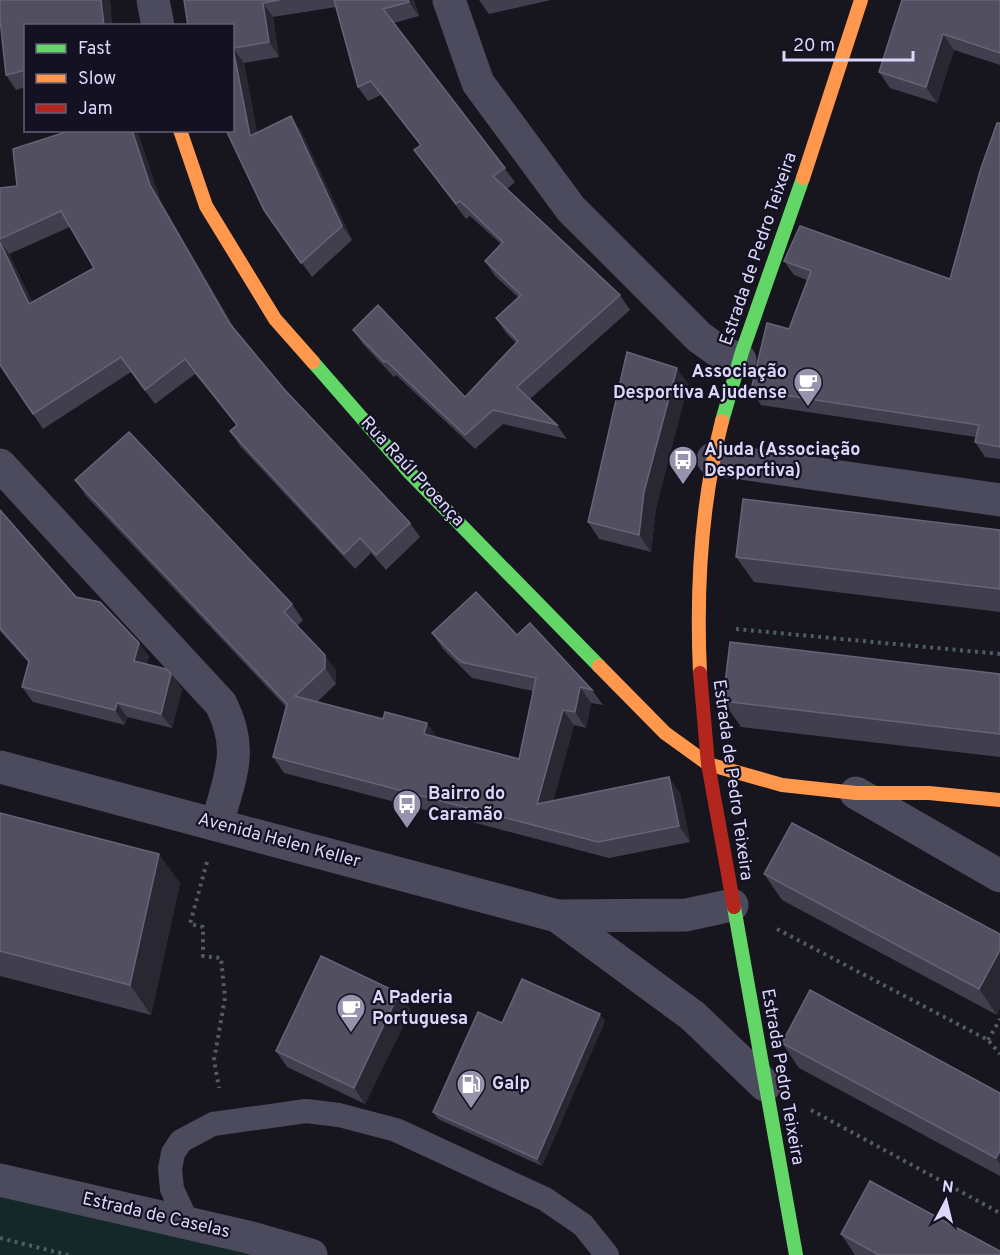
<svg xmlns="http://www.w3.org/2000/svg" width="1000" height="1255" viewBox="0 0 1000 1255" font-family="Overpass,sans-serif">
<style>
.green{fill:#152828}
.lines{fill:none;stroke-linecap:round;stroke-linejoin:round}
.path{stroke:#4f5b65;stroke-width:4;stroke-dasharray:3 4.5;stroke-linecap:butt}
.lane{stroke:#4c4b5e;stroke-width:24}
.street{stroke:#4c4b5e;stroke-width:33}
.fast{stroke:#63d668;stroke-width:14}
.slow{stroke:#ff974d;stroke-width:14}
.jam{stroke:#b3261e;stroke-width:14}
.wall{fill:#413e4d;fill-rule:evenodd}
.shaded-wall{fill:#292732}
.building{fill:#514f60;stroke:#666478;stroke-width:1.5}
.labels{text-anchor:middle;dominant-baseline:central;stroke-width:4.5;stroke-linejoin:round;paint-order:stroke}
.street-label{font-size:18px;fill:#dad7fa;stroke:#141122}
.poi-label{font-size:18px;font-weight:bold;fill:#dad7fa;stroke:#141122;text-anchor:start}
</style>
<rect width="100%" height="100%" fill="#17151e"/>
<path class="green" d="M0,1195L256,1255H0Z"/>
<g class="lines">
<g class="path">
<path d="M736,629L1000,654"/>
<path d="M207,862L190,924L203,927V956L221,958L225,998L214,1060L219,1088"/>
<path d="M777,929L988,1040L1000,1054"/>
<path d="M988,1040L1000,1019"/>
<path d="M811,1110L1000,1213"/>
<path d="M0,1238L68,1255"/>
</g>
<path class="lane" d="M188,1224L172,1189L170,1169L173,1153L181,1141L213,1124L306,1111L339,1115L396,1130L545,1199L583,1225L607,1255"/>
<g class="street">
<path d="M153,0L158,26"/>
<path d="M449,0L478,83L571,209L699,337L717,350L740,360"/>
<path d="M713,459L1000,500"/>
<path d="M0,465L221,704C245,752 229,777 217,825"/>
<path d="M0,767L557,916L686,915L732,905"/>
<path d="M856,793L1000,876"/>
<path d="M557,916L693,1016L765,1085"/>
<path d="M0,1180L248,1237L311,1255"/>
</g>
<g class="fast">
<path d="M313,362L408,471L599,666"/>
<path d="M722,421L742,352L803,178"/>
<path d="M734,907L796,1255"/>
</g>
<g class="slow">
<path d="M180,130L206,206L275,319L313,362"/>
<path d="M803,178L861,0"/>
<path d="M599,666L665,733L708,764L782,785L856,793H929L1000,800"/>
<path d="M700,673C696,588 701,503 722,421"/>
</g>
<path class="jam" d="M700,673L708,764L734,907"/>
</g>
<g class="wall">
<path d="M0,0H110L112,26H26V87L16,90L6,75L0,19Z"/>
<path d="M184,0H414L419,16L394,23L515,182L507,189L620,295L630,310L530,399L557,425L567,439L503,424L475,449L396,375L394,377L363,344L353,330L465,397L516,343L506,333L496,318L519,298L495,276L485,261L501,244L470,216L466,219L414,150L420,145L381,95L368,101L358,87L336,7L273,17L279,57L244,63L257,133L301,131L352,240L312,277L264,210Z"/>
<path d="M479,0H551L489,14Z"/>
<path d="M1000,0V65L954,50L937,103L890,88L879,72Z"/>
<path d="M1000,123V459L985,457L975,442L976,437L761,405L751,390L789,329L807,280L794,275L784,261L950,279Z"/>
<path d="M72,130H137L160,200L236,331L284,389L410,523L420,537L386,570L371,553L355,569L240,446L230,431L237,425L195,374L155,404L131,372L43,429L0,365V188L17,186ZM70,227L94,268L32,302L9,254Z"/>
<path d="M688,384L656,508L651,552L599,539L588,522Z"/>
<path d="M75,480L292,604L303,620L297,626L336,670V684L317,702L383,719L427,723L437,738L519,759L533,691L472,678L443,649L432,633L517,635L592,690L603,705L591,703L586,728L574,725L553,801L680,793L690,842L609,858L284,773L273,757L286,707L86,496Z"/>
<path d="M0,510L76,597L139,643L149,657L147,664L182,689L172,728L127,717L125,725L33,702L22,687L29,663L0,631Z"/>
<path d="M1000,530V612L754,582L736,557Z"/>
<path d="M1000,674V757L741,727L723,701Z"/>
<path d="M0,813L180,883L151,1015L0,976Z"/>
<path d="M764,874L1000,934V1008L997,1015L782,900Z"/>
<path d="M411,1010L365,1104L287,1067L276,1051Z"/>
<path d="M605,1021L542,1166L438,1119L433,1112L502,1023Z"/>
<path d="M782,1043L1000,1093V1176L799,1068Z"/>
<path d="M841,1234L1000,1255H855Z"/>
</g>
<g class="shaded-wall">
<path d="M101,0H110L112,26H104Z"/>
<path d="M408,0H414L419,16L409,2Z"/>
<path d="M263,3L273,17L279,57L269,42Z"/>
<path d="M943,34L954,50L937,103L926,87Z"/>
<path d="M233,48L244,63L260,151L250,136Z"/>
<path d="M291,116L301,131L352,240L342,226Z"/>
<path d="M132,130H137L160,200L240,339L230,324L150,185Z"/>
<path d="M0,241L9,254L39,318L29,304Z"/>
<path d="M677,368L688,384L656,508L651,552L639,535L644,492Z"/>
<path d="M139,643L149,657L144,675L134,661Z"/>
<path d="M325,655L336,670V684L325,668Z"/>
<path d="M171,674L182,689L172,728L161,714Z"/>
<path d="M580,687L591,703L586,728L575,712Z"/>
<path d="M117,703L127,717L125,725L115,710Z"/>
<path d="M563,710L574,725L548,820L537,804Z"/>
<path d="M427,723L438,739L424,734Z"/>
<path d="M669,777L680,793L690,842L679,826Z"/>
<path d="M159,854L180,883L151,1015L130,985Z"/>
<path d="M1000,950V1008L997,1015L979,989Z"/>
<path d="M399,993L411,1010L365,1104L354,1088Z"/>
<path d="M600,1014L605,1021L542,1166L537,1159Z"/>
<path d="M1000,1151V1164L996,1158Z"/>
</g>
<g class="building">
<path d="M0,0H101L104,26H26V70L6,75L0,19Z"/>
<path d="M184,0H279L263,3L269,42L233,48L250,136L291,116L342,226L301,263L264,210L226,130H232V26H188Z"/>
<path d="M334,0H408L409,2L383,9L505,168L493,176L620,295L517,387L557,425L493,410L465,435L386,361L384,362L353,330L378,305L465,397L518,341L496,318L521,295L485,261L503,242L460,201L456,204L414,150L421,145L371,81L358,87Z"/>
<path d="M902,0H1000V53L943,34L926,87L879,72Z"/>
<path d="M997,123H1000V447L975,442L979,425L751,390L767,323L789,329L811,271L784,261L800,226L950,279L980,171Z"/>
<path d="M72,130H132L150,185L230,324L284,389L410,523L376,555L360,538L344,554L230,431L237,425L185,359L145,390L121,357L33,414L0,365V242L29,304L94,268L61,211L0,239V188L17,186L13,149Z"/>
<path d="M627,352L677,368L644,492L639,535L588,522Z"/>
<path d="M129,432L292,604L284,612L325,655V668L295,696L383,719L385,712L427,723L424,734L519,759L536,678L461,662L432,633L476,592L517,635L530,623L592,690L580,687L575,712L563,710L537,804L669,777L679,826L598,842L273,757L287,704L75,480Z"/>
<path d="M743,499L1000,530V589L736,557Z"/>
<path d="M0,510L76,597L100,602L139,643L134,661L166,669L171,674L161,714L117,703L115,710L22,687L29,661L0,628Z"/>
<path d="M730,642L1000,674V734L723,701Z"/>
<path d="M0,813L159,854L130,985L0,951Z"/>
<path d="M792,823L1000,934V950L979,989L764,874Z"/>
<path d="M321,956L399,993L354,1088L276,1051Z"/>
<path d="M522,979L600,1014L537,1159L433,1112L478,1012L502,1023Z"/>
<path d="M810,990L1000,1093V1151L996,1158L782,1043Z"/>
<path d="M870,1181L1000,1251V1255H879L841,1234Z"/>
</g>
<defs>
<g id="cafe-pin" transform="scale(1.5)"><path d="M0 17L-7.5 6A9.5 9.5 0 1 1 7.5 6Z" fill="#9693ad" stroke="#141122"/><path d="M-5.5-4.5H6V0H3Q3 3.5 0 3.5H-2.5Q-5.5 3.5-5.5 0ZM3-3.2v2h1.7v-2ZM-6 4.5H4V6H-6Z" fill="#fff"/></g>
<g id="bus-pin" transform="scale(1.5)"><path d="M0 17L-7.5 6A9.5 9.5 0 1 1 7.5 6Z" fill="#9693ad" stroke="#141122"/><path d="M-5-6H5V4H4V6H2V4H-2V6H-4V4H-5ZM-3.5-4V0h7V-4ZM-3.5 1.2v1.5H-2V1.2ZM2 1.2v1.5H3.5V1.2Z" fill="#fff"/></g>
<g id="fuel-pin" transform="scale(1.5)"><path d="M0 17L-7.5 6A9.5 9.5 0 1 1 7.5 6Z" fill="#9693ad" stroke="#141122"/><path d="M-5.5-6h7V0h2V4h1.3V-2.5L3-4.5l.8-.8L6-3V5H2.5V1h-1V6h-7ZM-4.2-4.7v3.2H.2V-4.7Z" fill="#fff"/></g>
</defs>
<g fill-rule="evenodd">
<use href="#cafe-pin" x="808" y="382"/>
<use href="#bus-pin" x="683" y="460"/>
<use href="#bus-pin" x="407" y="804"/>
<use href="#cafe-pin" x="351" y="1008"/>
<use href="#fuel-pin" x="471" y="1084"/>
</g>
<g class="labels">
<g class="street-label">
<text transform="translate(759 249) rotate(-71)">Estrada de Pedro Teixeira</text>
<text transform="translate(412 472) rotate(47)">Rua Raúl Proença</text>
<text transform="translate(732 780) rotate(82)">Estrada de Pedro Teixeira</text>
<text transform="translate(279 841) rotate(15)">Avenida Helen Keller</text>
<text transform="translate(782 1077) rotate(80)">Estrada Pedro Teixeira</text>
<text transform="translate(156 1216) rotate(13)">Estrada de Caselas</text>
</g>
<g class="poi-label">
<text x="787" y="372" text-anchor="end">Associação<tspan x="787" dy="21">Desportiva Ajudense</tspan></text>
<text x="704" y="450">Ajuda (Associação<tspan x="704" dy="21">Desportiva)</tspan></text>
<text x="428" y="794">Bairro do<tspan x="428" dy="21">Caramão</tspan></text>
<text x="372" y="998">A Paderia<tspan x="372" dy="21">Portuguesa</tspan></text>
<text x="492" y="1084">Galp</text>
</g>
</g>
<rect x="24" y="24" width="210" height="108" fill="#141122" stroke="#636078" stroke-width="1.5"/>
<rect x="36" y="44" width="30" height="9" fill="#63d668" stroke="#636078" stroke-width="1.5"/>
<text x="78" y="54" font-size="18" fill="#dad7fa">Fast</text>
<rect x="36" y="74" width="30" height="9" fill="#ff974d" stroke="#636078" stroke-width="1.5"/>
<text x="78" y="84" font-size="18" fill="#dad7fa">Slow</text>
<rect x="36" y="104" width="30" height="9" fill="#b3261e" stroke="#636078" stroke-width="1.5"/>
<text x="78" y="114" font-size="18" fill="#dad7fa">Jam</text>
<g transform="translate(946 1201) rotate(7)" stroke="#141122" stroke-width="4.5" paint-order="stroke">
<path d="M0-4.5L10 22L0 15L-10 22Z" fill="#dad7fa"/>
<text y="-9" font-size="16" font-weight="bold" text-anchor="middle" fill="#dad7fa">N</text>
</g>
<path d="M784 51v9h129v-9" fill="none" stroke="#dad7fa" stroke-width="3"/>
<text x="793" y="51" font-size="18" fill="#dad7fa" stroke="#141122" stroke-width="4.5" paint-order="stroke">20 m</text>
</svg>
